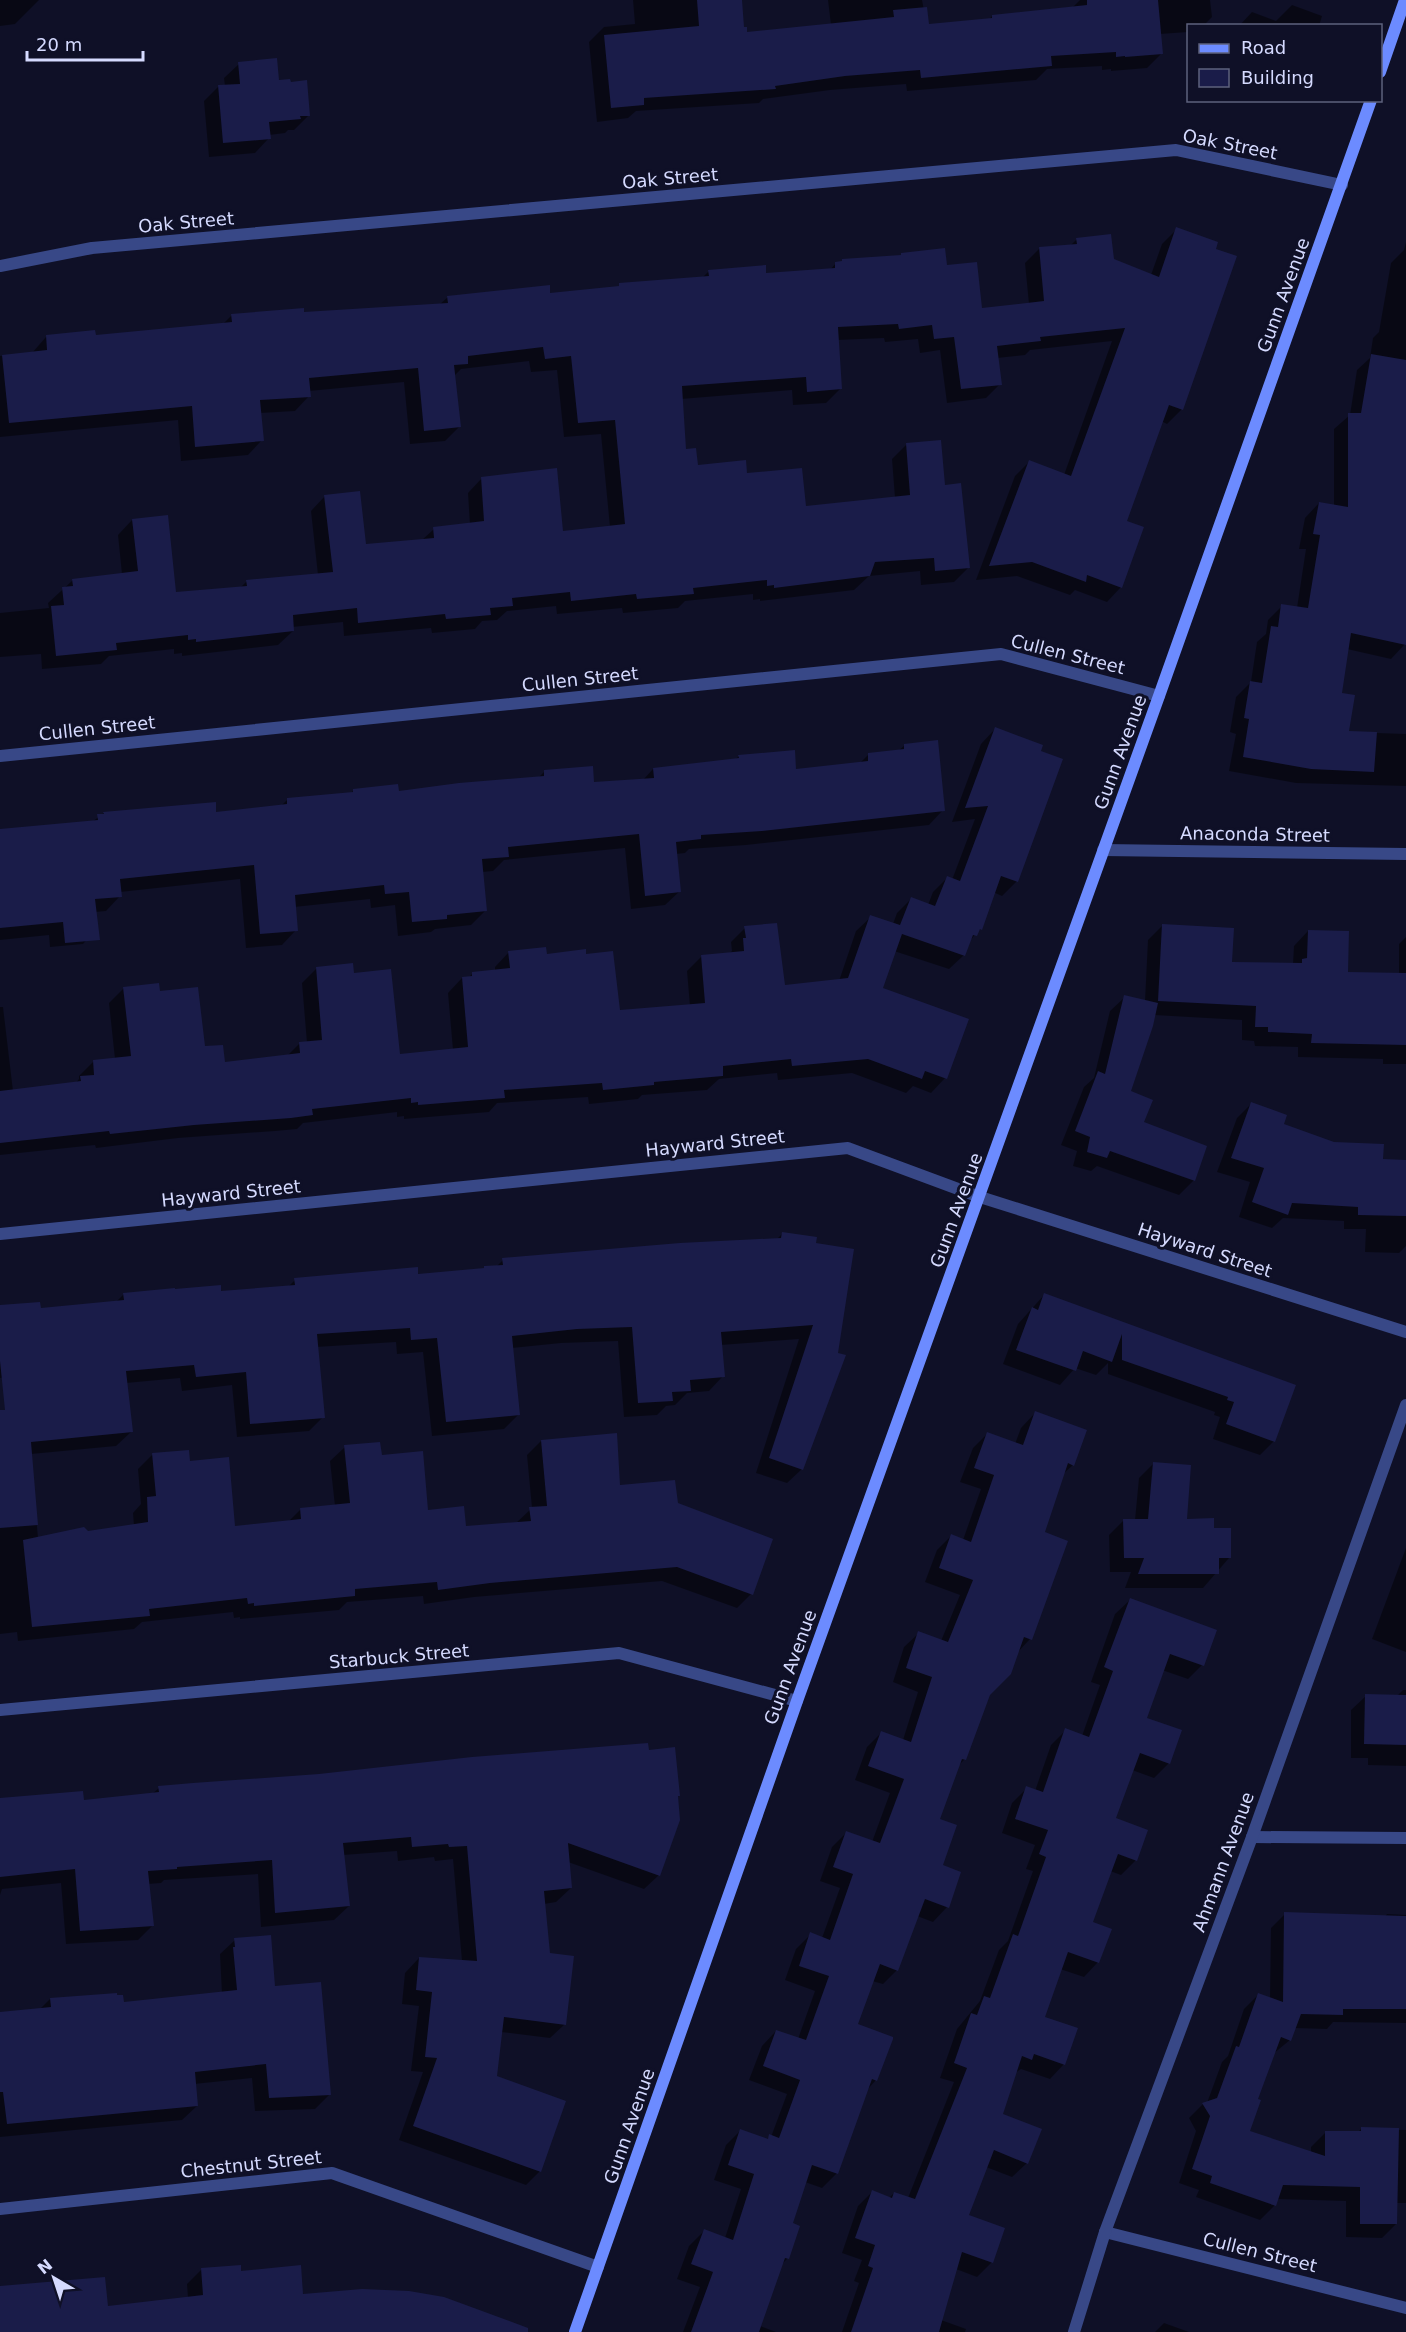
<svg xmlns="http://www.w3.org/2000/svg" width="1406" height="2332" viewBox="0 0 1406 2332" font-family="'DejaVu Sans',sans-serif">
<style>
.shadow{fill:#0007}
.building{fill:#1a1c49}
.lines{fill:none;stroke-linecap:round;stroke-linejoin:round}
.street{stroke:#384887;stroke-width:12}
.secondary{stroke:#6c8bff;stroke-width:12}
.labels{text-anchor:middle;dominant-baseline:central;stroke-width:6;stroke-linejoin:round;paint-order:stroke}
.street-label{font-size:18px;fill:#d5daff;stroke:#0f1027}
</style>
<rect width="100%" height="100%" fill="#0f1027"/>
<g class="shadow">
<path d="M0,0H39L15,24L0,26Z"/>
<path d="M633,0H741L743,29L746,34L831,25L828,0H922L927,26L989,20L992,16L1073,7L1080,0H1210L1212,17L1203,26H1188V32L1160,34L1161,54L1147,68L1111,71V69L1102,70V66L1047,69L1036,80L907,91L906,84L830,90L763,99L759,103L636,111L628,118L597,122L589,42L604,27L635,24Z"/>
<path d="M1292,5L1322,16L1319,26H1239L1252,12L1276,21Z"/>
<path d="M239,64L277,82L309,115L294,130H288L285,133L269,135V138L255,153L209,157L204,101L218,87L225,86L224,78Z"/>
<path d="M1177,229L1182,409L1167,424L1161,421L1125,522L1121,587L1107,602L1075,590L1070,595L1017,576L976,580L1015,476L1030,461L1064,475L1112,341L1030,350L1025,355L997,358L1000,384L986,398L947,403L940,350L920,353L918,339L885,342L884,338L837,340L841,388L826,403L793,405L792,390L681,399L685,451L696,467L746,474L805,507L895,498L892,459L906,445L944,486L968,568L954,582L921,585L920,571L869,576L854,590L760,601V599L753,600V594L685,601L678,608L623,613L622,608L557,614L556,606L507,611L497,620L482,621L475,629L432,633L431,628L344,636L343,622L292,627L293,631L278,645L182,656V653L174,654V649L109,656L101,664L42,669L41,654L0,657V613L49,608L48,603L73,580L122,574L118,535L132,520L175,594L240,588L247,581L318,575L311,511L325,496L364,546L422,540L434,529L470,525L468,493L482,478L562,532L610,527L601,434L564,437L557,370L531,372L529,361L461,369L454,376L459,427L445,441L410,444L404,382L309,391V396L295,411L260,413L262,440L248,455L181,461L178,420L0,437V356L32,353L46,337H95L222,325L232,315L303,314L439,305L448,297L549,294L617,288L620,285L702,278L709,271L765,275L830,270L836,263L945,267L980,309L1029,304L1025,263L1039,249L1070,246L1077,239L1113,260L1151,275L1162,244Z"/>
<path d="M1406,242V640L1405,644L1391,659L1347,649L1341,694L1347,732L1406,734V786L1296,783L1229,771L1236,734L1230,732L1236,697L1251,682L1257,642L1266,634L1268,620L1282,606L1297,608L1306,549H1299L1305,518L1319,503L1334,506V429L1350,415L1357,370L1370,358L1373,338L1379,332L1391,263L1404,250Z"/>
<path d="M995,729L1017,881L1002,896L993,892L980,929L967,944L964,955L949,969L894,951L881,989L967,1020L945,1078L931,1093L913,1086L906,1093L852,1073L778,1080L777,1073L719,1079L707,1090L642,1095L638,1099L589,1104L588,1097L497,1103L489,1112L404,1119V1116L397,1117V1112L303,1123L297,1129L275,1131L178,1138L96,1148L95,1145L0,1155V1007H3L13,1091L75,1084L79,1079V1076L93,1062L115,1059L109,1003L124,988L158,993L203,1048L224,1064L287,1056L299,1044L307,1043L302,983L316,969L353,975L398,1055L453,1050L448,993L462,978H468L472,974L495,971V967L509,952L585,956L618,1012L690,1006L687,971L702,956L729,954L732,951L731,942L745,928L784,986L839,981L856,931L871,917L893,924L897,913L911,899L928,905L933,892L947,878L952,880L975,819L952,822L981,744Z"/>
<path d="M905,745L943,810L929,825L746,845L689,849L685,853L676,854L680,891L665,905L631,909L625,848L504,860L493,871L482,872L485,911L471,925L435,929L431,932L398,936L395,905L371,908L370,899L294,907L296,930L282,945L246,948L240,879L120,892V896L106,911L95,912L97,929L83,944L50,947L49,935L0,940V831L92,822L104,813H215L281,806L287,800L350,794L354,790L397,793L538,778L544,772L593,784L643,780L653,769L735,760L739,756L795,770L860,763L868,755L898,751Z"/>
<path d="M1162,926L1231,963L1293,964L1294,946L1308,931L1346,973L1399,974V944L1406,937V1064H1383V1059L1298,1057V1047L1255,1046L1254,1041L1242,1040V1020L1154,1015L1129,1092L1143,1123L1194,1180L1179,1195L1097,1166L1091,1171L1073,1166L1077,1151L1061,1145L1084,1087L1094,1078L1110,1011L1125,997L1145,1001L1148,940Z"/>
<path d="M1251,1104L1282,1125L1382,1160L1406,1161V1246L1399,1253L1365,1252L1366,1229H1344V1221L1283,1218L1272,1228L1239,1217L1250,1182L1217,1172L1237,1118Z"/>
<path d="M782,1234L815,1245L852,1251L802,1469L787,1483L756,1473L799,1339L721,1345L723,1376L709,1391L687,1393L675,1405L666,1406L657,1415L624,1417L618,1341L561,1343L512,1348L519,1414L504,1429L432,1436L423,1352L397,1354L396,1342L316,1347L323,1417L309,1431L237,1437L232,1385L182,1391L180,1378L126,1383L131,1432L116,1446L31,1454L8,1377L0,1378V1307L40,1309L116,1302L124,1294L220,1293L288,1287L295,1280L417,1276L496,1267L503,1260L776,1240Z"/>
<path d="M1044,1295L1294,1385L1274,1441L1260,1455L1213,1439L1220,1417L1214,1415L1215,1412L1108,1374V1363L1096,1375L1075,1368L1060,1385L1003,1364L1018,1324Z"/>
<path d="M1035,1413L1073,1465L1062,1475L1043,1533L1030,1639L1017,1653L989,1695L965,1759L957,1767L938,1820L941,1866L947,1907L933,1922L917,1916L897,1970L883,1984L872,1981L856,2025L876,2080L867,2090L837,2173L822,2188L805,2182L791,2224L788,2258L780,2266L760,2326L776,2332H683L700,2287L677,2279L689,2246L704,2231L725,2238L741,2189L714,2180L726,2145L740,2131L766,2140L771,2137L787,2094L749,2080L762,2046L776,2031L798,2039L815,1991L785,1980L796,1949L811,1934L822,1938L840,1888L820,1881L832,1847L847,1832L872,1842L890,1793L855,1780L867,1747L881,1733L903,1740L918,1692L893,1682L904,1647L919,1633L941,1641L960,1595L925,1582L937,1550L951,1536L963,1540L981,1489L960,1482L973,1448L987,1434L1015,1444L1021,1428Z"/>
<path d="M541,1441L619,1486L676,1504L751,1594L737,1608L662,1581L474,1597L424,1604L423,1596L347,1602L339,1610L240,1619V1617L234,1618L233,1612L142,1622L134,1629L18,1641L17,1632L0,1634V1473L32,1470L38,1538L134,1526L133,1513L141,1504L138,1469L152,1455L188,1463L234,1528L288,1522L301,1509L335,1506L330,1461L345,1447L381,1457L427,1511L465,1527L515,1524L532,1508L527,1455Z"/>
<path d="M1153,1464L1185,1520L1212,1530L1229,1558L1203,1588H1125L1131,1572H1110L1109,1535L1124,1520H1135L1139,1478Z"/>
<path d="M1406,1548V1652L1372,1639Z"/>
<path d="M1130,1600L1202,1665L1188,1679L1162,1670L1145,1719L1169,1763L1154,1778L1132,1770L1114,1819L1146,1831L1135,1861L1121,1875L1110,1871L1091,1923L1098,1962L1084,1977L1060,1969L1043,2018L1064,2064L1050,2079L1021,2069L1015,2073L1001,2115L1027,2163L1012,2177L986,2167L967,2216L992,2262L977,2277L956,2269L941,2320L966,2329L965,2332H842L859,2283L854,2281L862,2260L842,2253L858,2206L872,2192L889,2198L894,2193L908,2198L954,2082L940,2078L957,2029L980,2001L999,1950L1008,1941L1033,1871L1026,1869L1035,1845L1002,1833L1012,1803L1027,1788L1035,1791L1051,1745L1066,1730L1082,1736L1100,1685L1091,1682L1115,1614Z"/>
<path d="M1403,1690H1406V1766L1368,1765V1758H1351V1710L1366,1696L1396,1697Z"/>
<path d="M648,1752L679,1795L677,1798L659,1875L644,1889L568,1862L571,1888L556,1902L544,1904L549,1954L565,2024L550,2038L501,2032L495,2077L540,2171L526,2185L399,2140L423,2072L411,2071L419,2006L402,2004L405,1973L419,1958L462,1961L453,1859L435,1861L434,1857L398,1861L397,1851L343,1855L349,1906L334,1920L261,1927L258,1874L164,1880L161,1883L148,1884L152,1926L138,1940L66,1944L61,1883L2,1889L0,1895V1803L82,1801L152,1794L159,1788Z"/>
<path d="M1285,1914L1385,1917L1387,1914L1406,1915V2023L1333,2022L1327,2029L1294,2028L1290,2040L1273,2054L1257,2100L1248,2132L1311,2153V2147L1326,2132L1357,2133L1361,2129L1406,2130V2203H1396V2224L1382,2238L1346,2237V2201L1277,2199L1275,2205L1260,2220L1196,2197L1199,2190L1179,2183L1196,2131L1189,2118L1203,2104L1207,2103L1222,2062L1228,2056L1244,2009L1258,1995L1270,1999L1271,1928Z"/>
<path d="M235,1940L274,1987L330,2094L315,2109L255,2111L252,2078L194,2084L197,2106L182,2120L0,2137V2013L40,2009L50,1999L122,2004L222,1994L220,1954Z"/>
<path d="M201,2270L240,2272L302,2295L482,2332H0V2288L107,2307L188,2298L187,2284Z"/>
<path d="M1164,2323L1189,2332H1155Z"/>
</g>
<g class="building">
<path d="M697,0H742L744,27H747V32L894,17L893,10L927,7L929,24L992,18V15L1087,5V0H1158L1163,54L1125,57V56L1116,57V52L1051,56L1052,66L921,78L920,70L845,76L775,86L776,89L644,98V105L611,108L604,35L699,26Z"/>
<path d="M277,58L279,80L290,79L291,82L307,80L310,116H300L301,119L269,122L271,139L223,143L218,85L240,84L238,62Z"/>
<path d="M1176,227L1218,242L1216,249L1237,256L1183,410L1169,405L1127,521L1144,527L1122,588L1087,575L1086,582L1032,562L989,566L1029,460L1071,476L1125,328L1040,337L1041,341L997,346L1002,385L961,389L954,337L934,339L932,325L899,329L898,324L838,327L842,389L807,392L806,377L682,386L686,449L696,448L698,465L746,460L747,473L802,468L806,506L910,495L906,443L941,440L945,485L961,483L970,568L935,571L934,558L875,562L870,576L774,588V585L767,586V580L693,588L694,594L637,599L636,594L571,601L570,592L512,598L513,606L490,608L491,615L446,619L445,614L358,623L357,608L293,615L294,631L196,642V639L188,640V635L116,643L117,650L56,656L51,606L64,605L62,587L73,586L72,579L138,571L132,519L168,515L176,592L247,586L246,580L333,572L324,495L360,491L366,544L434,538L433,527L484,521L481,477L557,468L563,531L625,524L615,420L578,423L571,356L545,359L543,347L468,356V364L454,365L461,427L424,431L418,368L309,378L311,397L260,400L264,441L195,447L192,406L9,423L2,355L47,350L46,335L95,330L96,335L232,322L231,314L304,308V312L448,303L447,296L550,285V293L619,286V283L709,276L708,270L766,265V273L835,268V262L842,261V259L901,255V253L945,248L947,265L977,262L982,308L1044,301L1039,247L1077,244L1076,238L1111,234L1114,259L1159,277Z"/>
<path d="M1371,354L1406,360V645L1351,633L1342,693L1355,695L1349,731L1377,732L1374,772L1311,769L1243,757L1249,719L1244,718L1250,681L1262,683L1271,626L1278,627L1281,604L1308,608L1320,535L1313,534L1319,502L1348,507V413H1361Z"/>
<path d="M995,727L1043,745L1041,751L1063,759L1018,882L1001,876L982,930L980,929L977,936L973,935L965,956L902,934L883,988L969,1019L947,1079L925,1071L922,1079L868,1059L792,1066L791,1059L723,1066V1076L654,1082V1085L603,1090L602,1083L504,1090L505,1098L418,1105V1102L411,1103V1098L312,1109L313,1115L291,1118L194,1125L110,1134L109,1131L0,1143V1091L81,1081L80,1076L94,1075L93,1060L131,1056L123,987L159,983L160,991L198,987L205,1046L223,1045L225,1062L300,1053L299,1042L322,1040L316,967L353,963L354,973L391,969L400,1054L468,1047L462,977L472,976V972L510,968L508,951L546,947L547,954L586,949V954L613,951L620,1010L705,1003L701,955L744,951L743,938H746L744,926L777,923L785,985L848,978L870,915L900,925L911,897L935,906L947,876L960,881L988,806L965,808Z"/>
<path d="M938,740L945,811L762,831L701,835V839L676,842L681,892L645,896L639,834L508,847L509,857L482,859L487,911L447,915V919L412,922L409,892L385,894L384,885L295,895L298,931L260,934L254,865L120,879L122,897L95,899L100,940L65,943L63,922L0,928V829L98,820L97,814H104L103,812L216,802V812L287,804V798L353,792V789L398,784L399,791L459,783L544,776V770L593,766L594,782L654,778L653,768L739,758L738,755L795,750L796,769L868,761V753L904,749V744Z"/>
<path d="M1162,924L1234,928L1232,962L1302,963V959L1307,958L1308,930L1349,931L1348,972L1406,973V1045L1311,1043L1312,1034L1268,1032V1027H1255L1256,1006L1158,1001Z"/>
<path d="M1124,995L1158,1003L1153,1026L1131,1091L1153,1100L1144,1122L1207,1146L1195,1181L1110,1151L1107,1158L1087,1152L1090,1137L1075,1131L1098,1071L1105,1074Z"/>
<path d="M1251,1102L1287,1115L1284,1124L1334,1142L1384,1144L1383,1159L1406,1160V1216L1358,1215V1207L1292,1203L1288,1215L1252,1202L1264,1168L1231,1158Z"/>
<path d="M782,1232L817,1237L816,1243L854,1249L838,1353L846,1355L803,1470L769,1458L813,1325L721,1332L725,1377L690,1380L691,1391L672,1392L673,1401L638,1403L632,1327L577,1329L512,1336L520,1415L446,1422L437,1338L411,1340L410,1328L317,1334L325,1418L250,1424L246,1372L196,1377L194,1365L126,1371L133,1432L31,1442L38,1525L0,1528V1410H5L0,1361V1305L40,1302L41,1308L124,1300L123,1293L175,1288V1289L221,1285V1291L295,1285L294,1278L418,1267V1274L484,1268V1266L503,1265L502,1258L680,1243L781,1238Z"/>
<path d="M1044,1293L1296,1385L1275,1442L1226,1424L1234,1402L1227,1400L1228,1397L1122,1360V1334L1112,1362L1083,1351L1076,1371L1016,1350L1032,1307L1038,1310Z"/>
<path d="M1035,1411L1087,1430L1074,1466L1068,1463L1045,1532L1068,1541L1032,1640L1024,1637L1011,1674L990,1695L966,1760L962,1759L940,1819L957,1825L943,1865L961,1872L949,1908L925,1899L898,1971L880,1964L858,2024L893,2037V2039L877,2081L872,2079L838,2174L812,2165L793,2223L800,2226L789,2259L785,2258L759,2332H691L713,2272L691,2264L704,2229L733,2240L754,2174L728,2165L740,2129L768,2139L769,2134L779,2138L800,2080L763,2066L776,2030L806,2040L829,1976L799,1966L810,1932L830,1940L853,1874L833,1867L846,1831L880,1843L904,1779L868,1766L881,1731L911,1742L932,1677L906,1668L918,1631L948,1642L973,1580L939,1568L951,1534L971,1542L994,1475L974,1468L987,1432L1023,1445Z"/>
<path d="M617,1433L620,1485L675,1480L678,1503L773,1539L753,1595L677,1567L490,1583L438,1590L437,1582L355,1589V1596L254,1606V1603L248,1604L247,1598L149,1609L150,1616L32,1627L23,1540L84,1527L88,1531L148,1522L147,1497L156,1496L152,1453L189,1450L190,1461L229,1457L235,1526L301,1519L300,1508L350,1503L344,1445L380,1442L382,1455L423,1451L428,1510L464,1506L466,1526L531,1521L529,1507L547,1506L541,1440Z"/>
<path d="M1153,1462L1191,1465L1187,1519L1214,1518V1528H1231V1558H1219V1574H1138L1144,1558H1124L1123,1519H1148Z"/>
<path d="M1130,1598L1217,1630L1204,1666L1170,1654L1147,1718L1182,1730L1170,1764L1140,1753L1116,1818L1148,1830L1137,1861L1118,1854L1093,1922L1112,1929L1099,1963L1068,1952L1045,2017L1078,2028L1065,2065L1034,2054L1032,2060L1022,2056L1003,2114L1042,2129L1028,2164L994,2150L969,2215L1005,2228L993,2263L962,2252L939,2332H851L873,2268L868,2266L875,2245L855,2238L872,2190L892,2198L894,2192L915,2199L967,2068L954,2063L971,2013L977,2015L984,1996L990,1998L1013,1934L1018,1936L1046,1857L1039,1854L1048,1830L1015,1819L1026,1786L1043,1792L1065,1728L1089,1737L1113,1671L1104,1667Z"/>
<path d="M1365,1694L1406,1695V1745L1364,1744Z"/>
<path d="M648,1743L649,1750L675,1747L680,1796H678L680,1820L660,1876L568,1843L572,1888L544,1891L550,1953L574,1956L566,2025L504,2017L497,2076L566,2101L541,2172L413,2126L437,2058L425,2057L432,1992L416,1990L419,1957L477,1961L467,1846L449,1847L448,1844L412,1847L411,1837L343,1843L350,1906L275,1913L272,1860L177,1867V1869L148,1871L154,1926L80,1931L75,1869L0,1877V1798L83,1791L84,1800L159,1792L158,1786L193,1783L319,1774L472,1757Z"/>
<path d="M1284,1912L1406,1916V2009H1343V2015L1301,2014L1291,2041L1281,2037L1258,2099L1261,2100L1250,2131L1325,2156V2131H1361V2127L1399,2128L1397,2224H1360V2187L1283,2185L1276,2206L1210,2183L1212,2176L1192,2169L1210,2116L1202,2103L1217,2098L1236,2046L1239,2047L1258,1993L1283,2002Z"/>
<path d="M271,1935L275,1986L321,1982L331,2095L269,2098L266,2064L195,2072L198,2106L7,2124L3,2092H0V2012L51,2007L50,1998L117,1993V1995H123L124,2002L237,1990L233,1947H235L234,1938Z"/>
<path d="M241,2265V2271L301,2265L303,2294L362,2289L409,2291L444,2297L528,2328V2332H0V2286L105,2277L108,2306L203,2295L201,2268Z"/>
</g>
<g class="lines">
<g class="street">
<path d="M0,266L92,248L1176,150L1342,185"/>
<path d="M0,756L1001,654L1159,696"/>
<path d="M1103,850L1406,854"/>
<path d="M0,1234L848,1148L980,1197L1406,1332"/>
<path d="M0,1710L619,1653L797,1701"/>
<path d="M1252,1837L1406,1838"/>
<path d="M0,2209L332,2173L598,2267"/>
<path d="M1105,2232L1406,2308"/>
<path d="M1074,2332L1105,2232L1252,1837L1406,1405"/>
</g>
<g class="secondary">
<path d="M1380,72L1405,0"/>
<path d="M575,2332L797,1701L1159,696L1371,100"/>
</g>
</g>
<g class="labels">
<g class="street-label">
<text transform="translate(1230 144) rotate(11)">Oak Street</text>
<text transform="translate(670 178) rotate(-5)">Oak Street</text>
<text transform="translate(186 222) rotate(-5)">Oak Street</text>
<text transform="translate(1283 295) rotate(-70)">Gunn Avenue</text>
<text transform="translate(1068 654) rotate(14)">Cullen Street</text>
<text transform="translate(580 679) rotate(-6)">Cullen Street</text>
<text transform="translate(97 728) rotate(-6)">Cullen Street</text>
<text transform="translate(1120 752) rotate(-70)">Gunn Avenue</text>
<text transform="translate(1255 834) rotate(1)">Anaconda Street</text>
<text transform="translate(715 1143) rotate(-6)">Hayward Street</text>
<text transform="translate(231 1193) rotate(-6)">Hayward Street</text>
<text transform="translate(956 1210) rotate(-70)">Gunn Avenue</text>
<text transform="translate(1205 1250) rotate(18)">Hayward Street</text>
<text transform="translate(399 1656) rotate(-5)">Starbuck Street</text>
<text transform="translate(790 1667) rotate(-70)">Gunn Avenue</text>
<text transform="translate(1223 1862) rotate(-70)">Ahmann Avenue</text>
<text transform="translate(629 2126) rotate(-71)">Gunn Avenue</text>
<text transform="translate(251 2164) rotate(-6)">Chestnut Street</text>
<text transform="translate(1260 2252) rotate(14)">Cullen Street</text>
</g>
</g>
<rect x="1187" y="24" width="195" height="78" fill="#0f1027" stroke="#5e617d" stroke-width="1.5"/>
<rect x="1199" y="44" width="30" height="9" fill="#6c8bff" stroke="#5e617d" stroke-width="1.5"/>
<text x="1241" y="54" font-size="18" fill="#d5daff">Road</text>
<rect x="1199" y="69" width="30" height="18" fill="#1a1c49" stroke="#5e617d" stroke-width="1.5"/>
<text x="1241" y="84" font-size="18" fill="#d5daff">Building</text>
<g transform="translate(54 2278) rotate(321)" stroke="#0f1027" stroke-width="4.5" paint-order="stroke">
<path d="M0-4.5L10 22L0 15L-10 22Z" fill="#d5daff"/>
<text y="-9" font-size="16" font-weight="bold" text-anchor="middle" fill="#d5daff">N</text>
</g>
<path d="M27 51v9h116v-9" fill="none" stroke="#d5daff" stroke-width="3"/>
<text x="36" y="51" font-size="18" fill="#d5daff" stroke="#0f1027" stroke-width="4.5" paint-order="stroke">20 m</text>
</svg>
